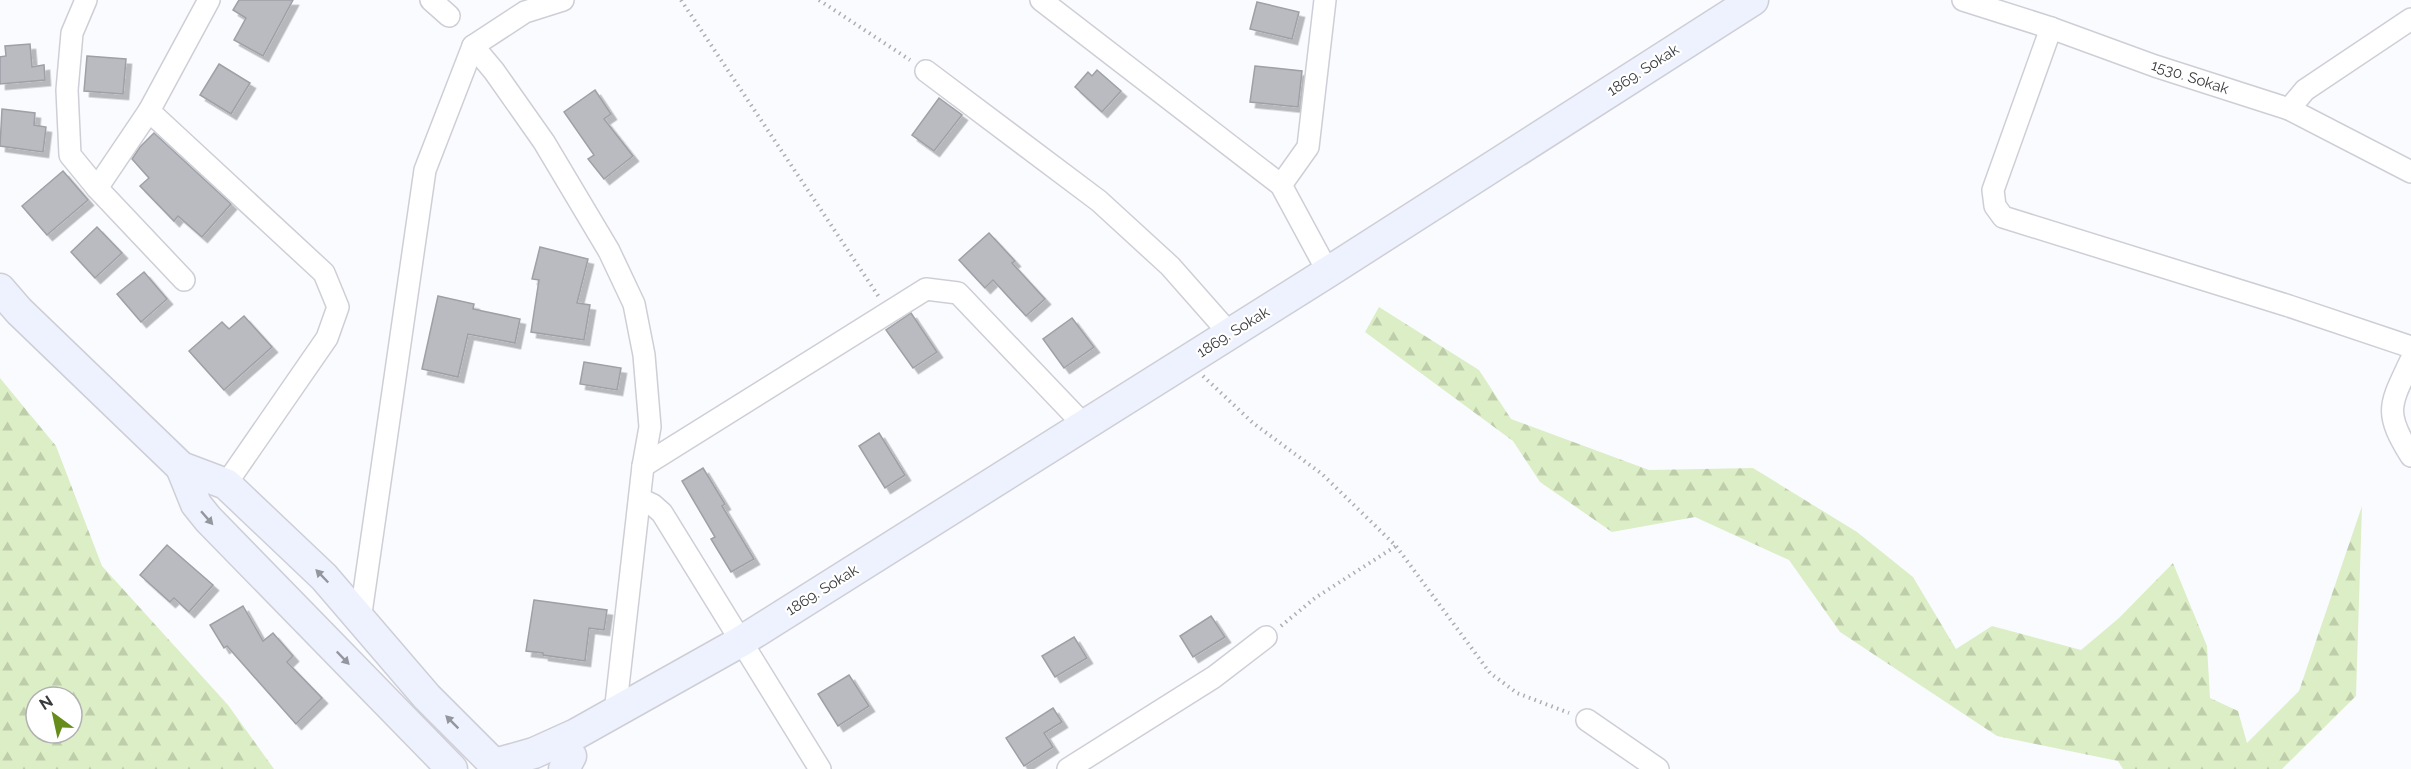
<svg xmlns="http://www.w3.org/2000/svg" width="2411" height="769" viewBox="0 0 2411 769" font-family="Raleway,sans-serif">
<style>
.forest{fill:url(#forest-firs);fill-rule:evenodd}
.building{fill:#babbc1;stroke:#9ea0a6;stroke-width:1.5;filter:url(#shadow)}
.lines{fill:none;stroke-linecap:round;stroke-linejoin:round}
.street-casing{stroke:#cecfd6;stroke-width:24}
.secondary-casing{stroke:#cecfd6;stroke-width:33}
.path{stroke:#adaeb1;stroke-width:4;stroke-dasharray:1.5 4.5;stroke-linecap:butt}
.street{stroke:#fff;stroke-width:21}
.secondary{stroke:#eef1fe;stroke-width:30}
.oneway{fill:#94969e}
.labels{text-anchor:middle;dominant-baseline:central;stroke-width:4.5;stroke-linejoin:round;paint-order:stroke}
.street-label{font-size:15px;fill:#3a3b3d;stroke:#fff}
</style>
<defs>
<pattern id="forest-firs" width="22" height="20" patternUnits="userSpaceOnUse" patternTransform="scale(1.5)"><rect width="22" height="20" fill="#dceec5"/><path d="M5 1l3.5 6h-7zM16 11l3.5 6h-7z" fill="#becdaa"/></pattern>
<filter id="shadow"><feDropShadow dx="5.5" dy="5.5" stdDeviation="0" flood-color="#0004"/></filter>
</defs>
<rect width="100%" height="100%" fill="#fafbff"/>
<g class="forest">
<path d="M1379,307L1479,370L1511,419L1649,470L1753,468L1857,532L1913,577L1956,649L1992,626L2081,650L2119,618L2173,563L2207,646L2210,698L2238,711L2247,743L2299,691L2362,506L2356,696L2282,769H2123L2118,761L1997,736L1840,632L1789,560L1695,517L1612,532L1540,482L1513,441L1365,332Z"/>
<path d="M0,378L56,446L102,566L228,705L274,769H0ZM36,697H72V733H36Z"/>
</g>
<g class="building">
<path d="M239,0H293L263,56L234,40L246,18L233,10Z"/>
<path d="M1257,2L1299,12L1292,39L1250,29Z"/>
<path d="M30,44L32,67L44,65L45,80L0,84V57L6,56L5,46Z"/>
<path d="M87,56L126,59L123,94L84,91Z"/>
<path d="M219,64L250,83L231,114L200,95Z"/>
<path d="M1255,66L1302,71L1298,107L1250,102Z"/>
<path d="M1097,70L1121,91L1102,112L1075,87L1088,72L1092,76Z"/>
<path d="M595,90L611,114L604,119L633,156L604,179L588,159L594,155L564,112Z"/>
<path d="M939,98L962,115L934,151L912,135Z"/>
<path d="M2,109L35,113L34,125L46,127L43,152L0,146Z"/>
<path d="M154,133L231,204L202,237L178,216L174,221L140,186L149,178L132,159L140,147Z"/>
<path d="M63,171L88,200L47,235L22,206Z"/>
<path d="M97,227L122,253L95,278L71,252Z"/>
<path d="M989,233L1015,261L1012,263L1045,299L1026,316L993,280L985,288L959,260Z"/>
<path d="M540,247L588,259L577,303L590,305L584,340L531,332L539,280L532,279Z"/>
<path d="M144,272L167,299L141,322L117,294Z"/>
<path d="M438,296L474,304L473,309L520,319L515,343L468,334L458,377L422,369Z"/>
<path d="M911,313L937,352L913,368L886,330Z"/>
<path d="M244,316L272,347L224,390L189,351L222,322L229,329Z"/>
<path d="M1072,318L1094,347L1064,368L1043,339Z"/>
<path d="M584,362L621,368L617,390L580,384Z"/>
<path d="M879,433L905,475L885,488L859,446Z"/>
<path d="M703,468L725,504L722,506L754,559L731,572L711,539L715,537L682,481Z"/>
<path d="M167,545L213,585L189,612L174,598L170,602L140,575Z"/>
<path d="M534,600L607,610L604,630L589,628L585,661L543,655V653L526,651Z"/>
<path d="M243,606L263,641L273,633L293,656L287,662L322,698L296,724L227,646L224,648L210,625Z"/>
<path d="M1211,616L1225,637L1193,657L1180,636Z"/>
<path d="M1074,637L1087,658L1055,677L1042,656Z"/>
<path d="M849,675L869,706L838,726L818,694Z"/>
<path d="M1053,708L1062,722L1044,733L1053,747L1024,766L1006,738Z"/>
</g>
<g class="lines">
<g class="street-casing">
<g id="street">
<path d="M86,0L72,33L67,90L70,155L97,188L184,280"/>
<path d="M431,0L449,16"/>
<path d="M1041,0L1281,185L1328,272"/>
<path d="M1963,0L2051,28L2155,66L2289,109L2411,172"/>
<path d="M2051,28L1993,190L1995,206L2003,217L2289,306L2411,347"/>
<path d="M473,46L494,71L544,142L609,251L634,304L644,355L650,427L643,466L615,713"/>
<path d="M926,71L1099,201L1170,266L1230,334"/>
<path d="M2289,109L2305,90L2411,19"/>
<path d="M149,111L324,273L338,307L327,338L226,484"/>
<path d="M1281,185L1308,147L1325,0"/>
<path d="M97,188L149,111L209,0"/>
<path d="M2411,360C2390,405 2383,411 2411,456"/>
<path d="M643,466L926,289L958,293L1085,426"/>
<path d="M640,499L653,505L662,513L820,769"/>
<path d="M360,620L425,170L473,46L525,12L563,0"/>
<path d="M1587,720L1658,769"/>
<path d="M1068,769L1214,677L1266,637"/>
</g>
</g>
<g class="secondary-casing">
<g id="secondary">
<path d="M0,289L19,311L181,467L226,484L324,577L427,697L493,763"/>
<path d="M181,467L196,504L208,519L452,769"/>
<path d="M502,762L534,753L576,734L740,642L1328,272L1753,0"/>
<path d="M564,769L571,756"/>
</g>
</g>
<g class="path">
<path d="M681,0L879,297"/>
<path d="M819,0L910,60"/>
<path d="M1203,376L1253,423L1322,474L1396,546L1490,673L1517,693L1569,713"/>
<path d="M1281,626L1315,598L1396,546"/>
</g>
<use href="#street" class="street"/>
<use href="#secondary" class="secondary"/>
</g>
<defs><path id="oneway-solid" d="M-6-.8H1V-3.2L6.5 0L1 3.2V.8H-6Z" transform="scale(1.5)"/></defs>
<g class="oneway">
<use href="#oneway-solid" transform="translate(207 518) rotate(49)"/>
<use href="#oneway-solid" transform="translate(322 576) rotate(-134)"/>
<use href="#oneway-solid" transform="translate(343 658) rotate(46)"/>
<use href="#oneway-solid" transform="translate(452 722) rotate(-135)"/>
</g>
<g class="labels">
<g class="street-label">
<text transform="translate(1643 70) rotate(-33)">1869. Sokak</text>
<text transform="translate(2190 77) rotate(18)">1530. Sokak</text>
<text transform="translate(1233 332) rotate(-32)">1869. Sokak</text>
<text transform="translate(822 590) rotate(-32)">1869. Sokak</text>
</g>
</g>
<g transform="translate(54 715) rotate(327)"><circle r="28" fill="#ffffff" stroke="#b0b1b1" stroke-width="1.5"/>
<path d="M0-4.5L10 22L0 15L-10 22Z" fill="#668d19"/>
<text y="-9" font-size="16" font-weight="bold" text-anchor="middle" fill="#3a3b3d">N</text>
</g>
</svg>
